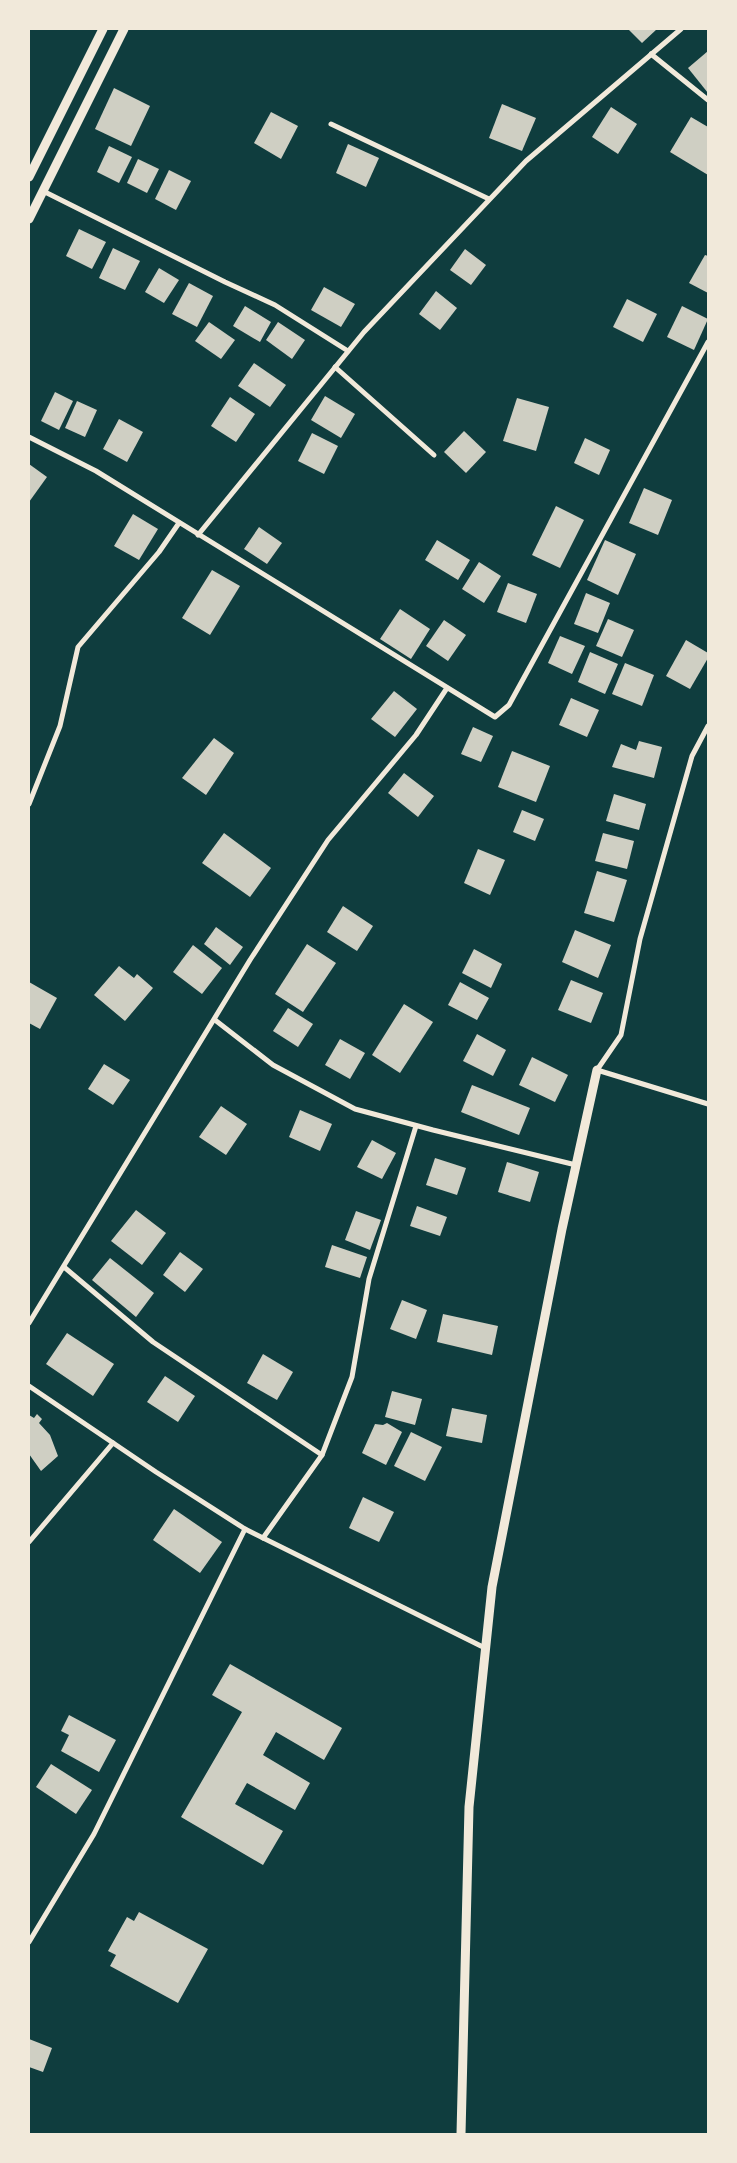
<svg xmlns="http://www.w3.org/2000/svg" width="737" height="2163" viewBox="0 0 737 2163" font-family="'Alegreya Sans',sans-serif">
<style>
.building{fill:#cfcfc3}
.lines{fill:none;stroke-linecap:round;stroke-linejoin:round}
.minor{stroke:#f1e9da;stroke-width:5}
.tertiary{stroke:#f1e9da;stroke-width:9}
</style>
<rect width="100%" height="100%" fill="#0f3d3e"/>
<g class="building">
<path d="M628,29H657L642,43Z"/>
<path d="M708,51V93L688,68Z"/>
<path d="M114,88L150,106L131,146L95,129Z"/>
<path d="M502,104L536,118L522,151L489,138Z"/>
<path d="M611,107L637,124L618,154L592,137Z"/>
<path d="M271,112L298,126L281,159L254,143Z"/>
<path d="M691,117L708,127V175L670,152Z"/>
<path d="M348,144L379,158L366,187L336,173Z"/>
<path d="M109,146L132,157L119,183L97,172Z"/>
<path d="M138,159L159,169L147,193L127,183Z"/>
<path d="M169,170L191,181L176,210L155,199Z"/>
<path d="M79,229L106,242L92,269L66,256Z"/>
<path d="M113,248L140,261L125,290L99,278Z"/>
<path d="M465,249L486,265L471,285L450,270Z"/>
<path d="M705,255L708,256V293L689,283Z"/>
<path d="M159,268L179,280L164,303L145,292Z"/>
<path d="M189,283L213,296L197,327L172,314Z"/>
<path d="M324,287L355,304L341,327L311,310Z"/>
<path d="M436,291L457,308L440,330L419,314Z"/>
<path d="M627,299L657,314L643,342L613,327Z"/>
<path d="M245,306L271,322L260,342L233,326Z"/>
<path d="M682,306L708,319L694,350L667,337Z"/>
<path d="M209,322L235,340L221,359L195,341Z"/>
<path d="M278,322L305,340L292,359L266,340Z"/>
<path d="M254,363L286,385L270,407L238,386Z"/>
<path d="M55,392L73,401L59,430L41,421Z"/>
<path d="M325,396L355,414L341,438L311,420Z"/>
<path d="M230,397L255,414L236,442L211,426Z"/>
<path d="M517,398L549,407L536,451L503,441Z"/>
<path d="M77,401L97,410L85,437L65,428Z"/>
<path d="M119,419L143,432L127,462L103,449Z"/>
<path d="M464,431L486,452L466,473L444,452Z"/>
<path d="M312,433L338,446L324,474L298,461Z"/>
<path d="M585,438L610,450L599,475L574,463Z"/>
<path d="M29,464L47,477L29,502Z"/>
<path d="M644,488L672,500L658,535L629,523Z"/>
<path d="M556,506L584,520L560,568L532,555Z"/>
<path d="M133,514L158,529L139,560L114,546Z"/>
<path d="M259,527L282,543L267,564L244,549Z"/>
<path d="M437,540L470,560L458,580L425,560Z"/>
<path d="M605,540L636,554L618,595L587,580Z"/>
<path d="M479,562L501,576L484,603L462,589Z"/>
<path d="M212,570L240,586L210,635L182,618Z"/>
<path d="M508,583L537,594L526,623L497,612Z"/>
<path d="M586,593L610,603L598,633L574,624Z"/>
<path d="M400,609L430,629L411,659L380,639Z"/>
<path d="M608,619L634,630L622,657L596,646Z"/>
<path d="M444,620L466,635L448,661L426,646Z"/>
<path d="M560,636L585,646L572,674L548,663Z"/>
<path d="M686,640L708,653V658L690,689L666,676Z"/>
<path d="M590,652L618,664L605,694L578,682Z"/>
<path d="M625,663L654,675L642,706L612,694Z"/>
<path d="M394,691L417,709L395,737L371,719Z"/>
<path d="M571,698L599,710L587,737L559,725Z"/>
<path d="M473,727L493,736L481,762L461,754Z"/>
<path d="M214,738L234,753L206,795L182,778Z"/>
<path d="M639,741L662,747L654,778L612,767L621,744L636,750Z"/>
<path d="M512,751L550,766L536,802L498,787Z"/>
<path d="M404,773L434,796L418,817L388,793Z"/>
<path d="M614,794L646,804L639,830L606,821Z"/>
<path d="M522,810L544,819L535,841L513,832Z"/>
<path d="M224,833L271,868L250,897L202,863Z"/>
<path d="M603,833L634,841L627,869L595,861Z"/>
<path d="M478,849L505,860L490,895L464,883Z"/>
<path d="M597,871L627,880L614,922L584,913Z"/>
<path d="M343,906L373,926L357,951L327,932Z"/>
<path d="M216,927L243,947L230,965L204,944Z"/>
<path d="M575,930L611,945L598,978L562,962Z"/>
<path d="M307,944L336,963L303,1012L275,994Z"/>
<path d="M193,945L222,968L202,994L173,972Z"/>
<path d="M474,949L502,964L491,988L462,973Z"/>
<path d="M119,966L134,978L137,974L153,988L125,1021L94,995Z"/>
<path d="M571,980L603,993L591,1023L558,1010Z"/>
<path d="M29,982L57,998L40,1029L29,1023Z"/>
<path d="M460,982L489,998L477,1020L448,1005Z"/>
<path d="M404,1004L433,1022L400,1073L372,1055Z"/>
<path d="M288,1008L313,1024L298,1047L273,1031Z"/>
<path d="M477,1034L506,1050L493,1076L463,1061Z"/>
<path d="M340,1039L365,1053L350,1079L325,1065Z"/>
<path d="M532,1057L568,1075L555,1102L519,1085Z"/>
<path d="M104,1064L130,1080L113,1105L88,1089Z"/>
<path d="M472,1085L530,1108L519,1135L461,1112Z"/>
<path d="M221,1106L247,1124L226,1155L199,1137Z"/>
<path d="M300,1110L332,1124L320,1151L289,1137Z"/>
<path d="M372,1140L396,1153L382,1179L357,1167Z"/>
<path d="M435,1158L466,1168L457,1195L426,1185Z"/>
<path d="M507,1162L539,1172L530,1202L498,1192Z"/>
<path d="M417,1206L447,1217L440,1236L410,1226Z"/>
<path d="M136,1210L166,1233L142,1265L111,1241Z"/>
<path d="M356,1211L381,1220L370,1250L345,1240Z"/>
<path d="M332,1245L367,1257L360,1278L325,1267Z"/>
<path d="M180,1252L203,1269L185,1292L163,1275Z"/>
<path d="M110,1258L154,1293L136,1317L92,1280Z"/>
<path d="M402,1300L427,1310L416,1339L390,1329Z"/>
<path d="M443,1314L498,1326L492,1355L437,1342Z"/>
<path d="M67,1333L114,1364L93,1396L46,1364Z"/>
<path d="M263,1354L293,1372L277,1400L247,1383Z"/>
<path d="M165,1376L195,1396L178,1422L147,1402Z"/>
<path d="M392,1391L422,1399L415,1425L385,1417Z"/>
<path d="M452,1408L487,1415L482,1443L446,1436Z"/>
<path d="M37,1414L42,1419L39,1423L50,1435L58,1456L41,1471L29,1454V1415L34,1418Z"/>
<path d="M387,1423L402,1432L386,1465L362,1453L375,1424L383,1425Z"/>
<path d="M411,1432L442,1447L425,1481L394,1466Z"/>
<path d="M363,1497L394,1512L379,1542L349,1528Z"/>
<path d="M174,1509L222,1542L200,1573L153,1540Z"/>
<path d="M230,1664L342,1728L324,1760L276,1732L263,1755L310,1783L295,1810L247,1783L235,1804L283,1831L263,1865L181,1817L242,1712L212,1695Z"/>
<path d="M69,1715L116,1740L99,1772L61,1751L69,1735L61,1731Z"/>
<path d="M51,1764L92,1790L76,1814L36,1787Z"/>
<path d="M139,1912L208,1949L178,2003L110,1966L116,1955L108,1951L127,1917L134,1921Z"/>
<path d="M29,2039L52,2048L43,2072L29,2067Z"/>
</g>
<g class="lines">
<g class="minor">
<path d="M651,54L708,100"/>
<path d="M331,124L489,199"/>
<path d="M43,191L225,282L275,305L348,351"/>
<path d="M335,367L434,455"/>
<path d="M29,437L96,471L495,717L509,705L708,342"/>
<path d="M198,535L364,332L526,161L681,29"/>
<path d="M708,726L692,756L640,939L621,1035L597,1070L708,1104"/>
<path d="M29,804L60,726L78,647L159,552L179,523"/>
<path d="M215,1020L273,1065L355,1109L433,1130L576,1165"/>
<path d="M64,1267L153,1342L322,1455"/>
<path d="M29,1323L250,960L328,840L416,735L447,688"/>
<path d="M29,1386L156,1472L245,1529L485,1648"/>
<path d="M263,1538L322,1455L352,1377L369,1279L416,1126"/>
<path d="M29,1542L113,1443"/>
<path d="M29,1942L94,1834L245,1529"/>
</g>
<g class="tertiary">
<path d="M29,177L103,29"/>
<path d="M29,219L124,29"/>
<path d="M461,2134L469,1807L492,1587L562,1229L597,1070"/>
</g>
</g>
<rect width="737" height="2163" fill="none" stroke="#f1e9da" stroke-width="60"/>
</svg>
